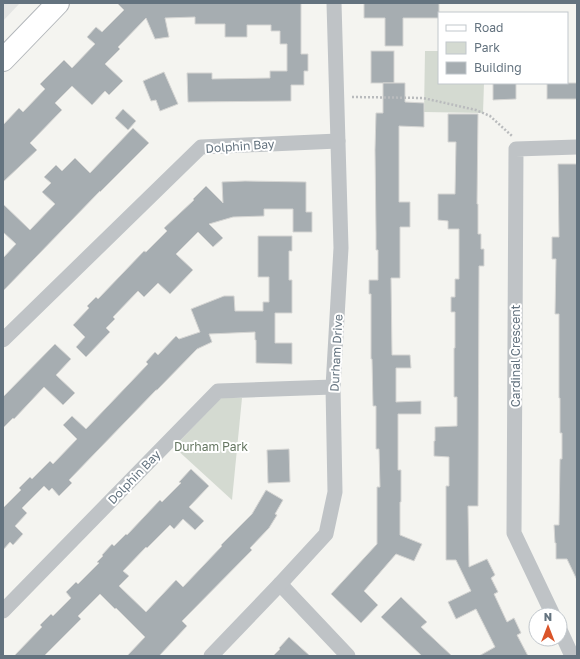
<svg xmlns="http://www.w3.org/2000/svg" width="580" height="659" viewBox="0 0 580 659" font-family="'Golos Text',sans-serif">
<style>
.built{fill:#e4e5e3}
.green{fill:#d4dad1}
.building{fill:#a6adb1;stroke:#d5d5d3}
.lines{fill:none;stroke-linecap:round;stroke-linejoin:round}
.secondary-casing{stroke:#b2b6ba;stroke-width:24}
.path{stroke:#b9bbbd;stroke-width:2.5;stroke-dasharray:2 2;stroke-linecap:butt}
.street{stroke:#bfc3c6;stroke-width:15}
.secondary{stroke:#fff;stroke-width:22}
.labels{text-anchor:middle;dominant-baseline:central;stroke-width:4;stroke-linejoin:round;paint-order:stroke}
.street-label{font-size:12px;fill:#64737f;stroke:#fff}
.park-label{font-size:12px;fill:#667762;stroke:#fff}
</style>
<rect width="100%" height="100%" fill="#f4f4f0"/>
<path class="built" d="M3,3H20L3,21Z"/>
<g class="green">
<path d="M425,51H439V83H484L483,113L424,112Z"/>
<path d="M221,398H242L232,500L174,447Z"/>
</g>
<g class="building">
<path d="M117,3H301V54H308V71H304V85H291V101L188,102L187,73H212V79L270,78V71H287V44H280V31H271V25H247V37H225V24H195V17L165,18L169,37L155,39L146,18L118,47L120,49L105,64L123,81L109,95L105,91L92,105L72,86L55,103L62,110L30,143L37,150L3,182V125L19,108L23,112L45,89L40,84L64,60L72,68L95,44L87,37L96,27L102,32L124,10Z"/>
<path d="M364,3H439V18H403V46H385V18H364Z"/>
<rect x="371" y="51" width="23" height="32"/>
<path d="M164,72L178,104L160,111L156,100L151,101L143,81Z"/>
<path d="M383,83H405V102L424,103V127L399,126V202H410V227H400V278H391L392,355H410L411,368H396V402L421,401V414H398V470H401V502H400V535L422,544L414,561L396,554L364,591L378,605L361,623L331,594L377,544V487H380L379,449H376V406H373L372,359H371V294H369V280H378V250H376V233L375,150L376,113H383Z"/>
<path d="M493,83H516V99L493,100Z"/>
<rect x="547" y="83" width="30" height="16"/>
<path d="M123,109L136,121L128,130L115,118Z"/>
<path d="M448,114H478L477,204H478V234H481V249H484V266H479L478,506H468L469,567L487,559L495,575L491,578L498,592L494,594L507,622L514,618L521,633L517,635L528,656H479L495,647L476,609L456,619L448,602L471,591L456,560H446V486H449V457L434,456V441H435V427L457,426V397H454V348H455V312H451V297H455V279H459V229H448V221L438,220V194H455L456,142H448Z"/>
<path d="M133,128L149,143L100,192V191L3,291V258L16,244L3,232V204L30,230L55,204L42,192L51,183L44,177L56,165L62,171L75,158L90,173Z"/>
<path d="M558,164H577V580L567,559H556V543H555L554,525H559L560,459H562V433H560V398H559V314H555L556,259H552V237H559Z"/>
<path d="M245,181L306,182V212H312V232H293V209H264V216L233,217L209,224L223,238L213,247L198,232L176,254L193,270L170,294L158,283L144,297L138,291L113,317L115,319L106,328L110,332L86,357L76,347L85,337L73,325L89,308L87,306L96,297L98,299L144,251L146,252L167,231L164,228L194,200L193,199L206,186L223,203L222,182Z"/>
<path d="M258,236H292V251H289V280H292V313H275V343H292V364L256,363V340H255V332L209,334L212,342L197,349L157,390H156L69,480L72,483L59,496L52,488L49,491L44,486L22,508L27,513L15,526L23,534L13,545L10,542L3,550V508L21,490L19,488L30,477L32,479L50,461L53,464L77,439L63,425L72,416L86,429L148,364L146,362L155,352L158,355L176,336L179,339L200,332L191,309L224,296H234L235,311H263V302H269V277H258Z"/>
<path d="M55,344L71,359L56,375L75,393L63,405L44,387L14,419L13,418L3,428V397Z"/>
<path d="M289,449L290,482L268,483L267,450Z"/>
<path d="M191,469L209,486L189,507L204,521L195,530L183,519L174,529L170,525L147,548L146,547L123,571L129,576L119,586L146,612L176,580L183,587L222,546L221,545L252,514L266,490L283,500L275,514L277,515L269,528L250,548L252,550L182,621L187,626L159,656H127L145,637L116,608L115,609L100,594L78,616L81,619L44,656H14L42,627L40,625L51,614L53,616L71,598L66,592L76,582L78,584L99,563L97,562L103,556L102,555L112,544L114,546L126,534L127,535L160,500L162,502L181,483L179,482Z"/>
<path d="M401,597L427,622L421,627L452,656H422L381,617Z"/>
<path d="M289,637L310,656H273L280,649L279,648Z"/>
</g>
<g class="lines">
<g class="secondary-casing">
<path id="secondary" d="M3,60L58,3"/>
</g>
<path class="path" d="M352,97L423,98L476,110L490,116L512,136"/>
<g class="street">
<path d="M3,340L201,147L338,141"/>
<path d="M280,584L348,656"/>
<path d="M3,611L218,391L333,387"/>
<path d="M553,615L514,533L516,149L577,147"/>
<path d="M560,630L572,656"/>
<path d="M211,656L280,584L326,534L335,492L333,387L341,248L334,3"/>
</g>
<use href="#secondary" class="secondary"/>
</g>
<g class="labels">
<g class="street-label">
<text transform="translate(240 146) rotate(-4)">Dolphin Bay</text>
<text transform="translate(336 353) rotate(-87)">Durham Drive</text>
<text transform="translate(515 356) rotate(-90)">Cardinal Crescent</text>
<text transform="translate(134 477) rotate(-46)">Dolphin Bay</text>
</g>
<g class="park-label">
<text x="211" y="446">Durham Park</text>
</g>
</g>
<rect width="580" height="659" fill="none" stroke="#64737f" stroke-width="8"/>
<rect x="438" y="12" width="130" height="72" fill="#ffffff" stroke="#c1c7cc"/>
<rect x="446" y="25" width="20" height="6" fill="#ffffff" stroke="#c1c7cc"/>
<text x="474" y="32" font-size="12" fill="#64737f">Road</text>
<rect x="446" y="42" width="20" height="12" fill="#d4dad1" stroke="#c1c7cc"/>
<text x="474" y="52" font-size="12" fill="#64737f">Park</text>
<rect x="446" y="62" width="20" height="12" fill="#a6adb1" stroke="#c1c7cc"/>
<text x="474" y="72" font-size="12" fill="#64737f">Building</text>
<g transform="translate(548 627)"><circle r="19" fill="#ffffff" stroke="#c1c7cc"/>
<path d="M0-3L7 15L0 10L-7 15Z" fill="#da5429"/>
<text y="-6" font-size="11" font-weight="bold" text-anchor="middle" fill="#64737f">N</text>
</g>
</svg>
